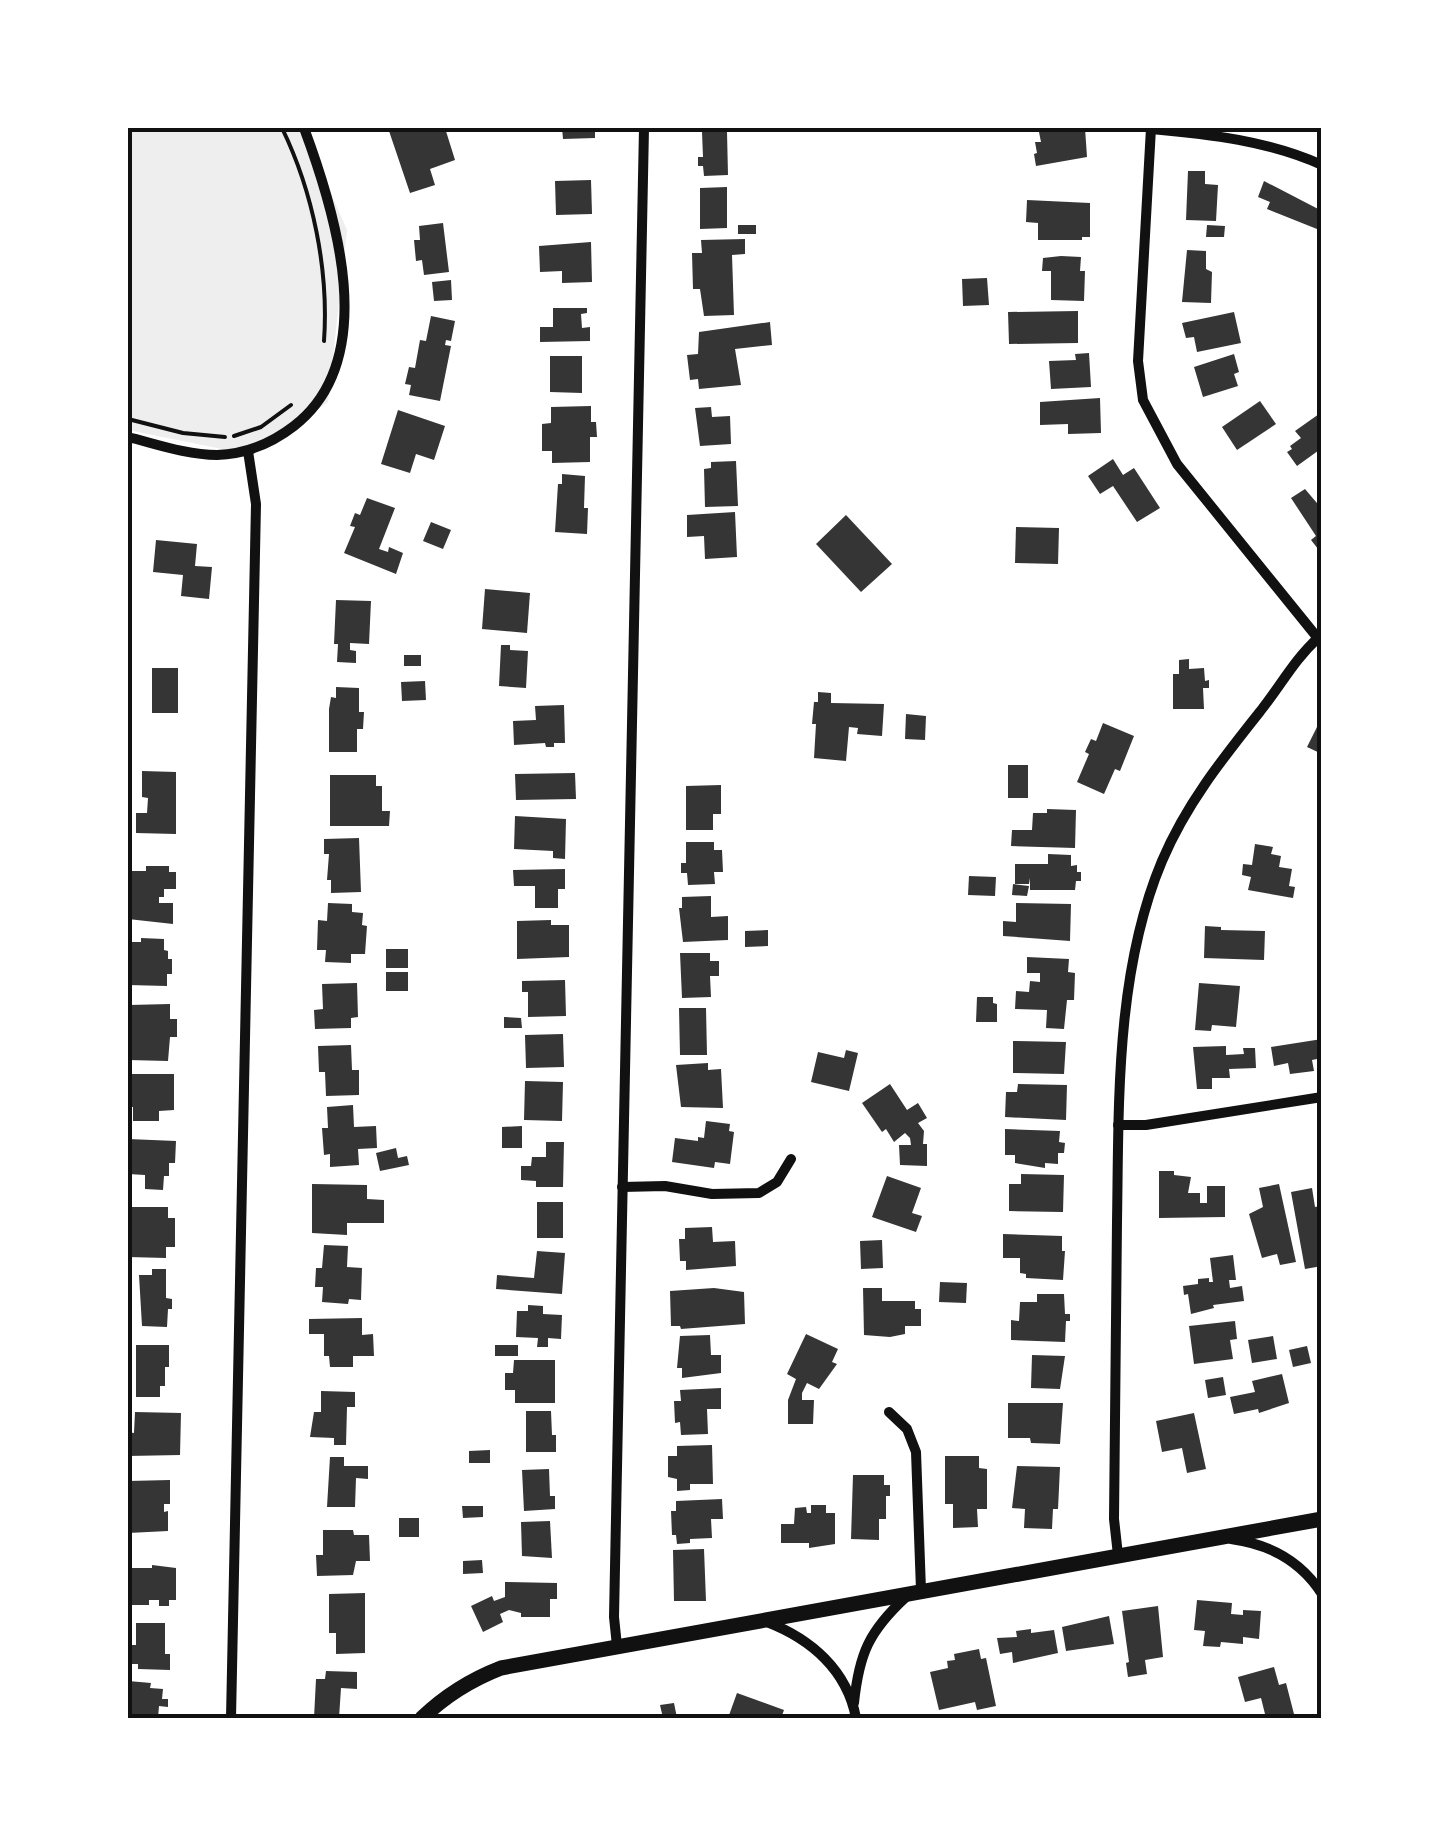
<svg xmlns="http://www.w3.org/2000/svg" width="1449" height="1846" viewBox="0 0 1449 1846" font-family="'Alegreya Sans',sans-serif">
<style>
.green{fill:#eee}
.building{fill:#353535}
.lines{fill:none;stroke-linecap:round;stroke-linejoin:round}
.path{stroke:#111;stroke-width:4}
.minor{stroke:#111;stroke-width:10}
.secondary{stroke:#111;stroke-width:15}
.neatline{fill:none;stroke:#111;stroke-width:4}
</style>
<rect width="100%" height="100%" fill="#fff"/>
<path class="green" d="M128,128H302L347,230L328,402L252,455L128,430Z"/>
<g class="building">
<path d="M388,128H432L433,130L445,128L455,160L430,169L435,185L410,193Z"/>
<path d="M562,128H595V138L563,139Z"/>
<path d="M1064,128H1085L1087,157L1036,166L1034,154L1037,153L1035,142H1041L1039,132Z"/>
<path d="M702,132H727L728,175L704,176L703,166H698V157H703Z"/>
<path d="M1188,171H1205V184L1218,185L1216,221L1186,220Z"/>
<path d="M591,180L592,214L556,215L555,181Z"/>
<path d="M1264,181L1322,211V231L1267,209L1270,202L1258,197Z"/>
<path d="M727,187V228L700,229V188Z"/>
<path d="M1027,200L1090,203V237H1082V240H1038V223L1026,222Z"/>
<path d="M443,223L449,272L424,275L422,260L416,261L414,240H420L419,226Z"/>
<rect x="738" y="225" width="18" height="9"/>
<path d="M1207,225L1225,226L1224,237H1206Z"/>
<path d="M745,239V254L732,255L734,315L704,316L700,289H693L692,253H702L701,240Z"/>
<path d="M591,242L592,282L562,283V271L540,272L539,246Z"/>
<path d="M1187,250L1206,251V269L1212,272L1211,303L1182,302Z"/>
<path d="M1061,256L1081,257L1080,271H1085L1084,301L1051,300V271H1042L1043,258Z"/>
<path d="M987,278L989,305L963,306L962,279Z"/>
<path d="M451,280L452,300L434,301L432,282Z"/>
<path d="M553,308H587V313L581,314L582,328L590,327V341L540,342V327H553Z"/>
<path d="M1078,311V343L1009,344L1008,312Z"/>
<path d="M1234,312L1241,343L1197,352L1194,337L1186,338L1182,323Z"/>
<path d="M431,316L455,321L451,341L446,340L445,345L451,346L440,401L409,395L411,385L405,384L409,367L415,368L420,340L426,341Z"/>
<path d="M770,322L772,345L735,349L741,385L699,389L698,379L690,380L687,355L698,354L699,332Z"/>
<path d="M1089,353L1091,387L1051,389L1049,361L1076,360L1075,354Z"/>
<path d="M1234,354L1239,372L1234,374L1238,386L1203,397L1194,367Z"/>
<path d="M550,356H582V393L550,392Z"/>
<path d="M1100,398L1101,433L1068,434V424L1040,425V402Z"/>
<path d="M1260,401L1276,424L1237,450L1222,427Z"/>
<path d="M591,406V422H596L597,437H590V462L552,463V451H542V424L551,423V407Z"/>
<path d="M711,407L712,417L730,416L731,444L700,446L695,408Z"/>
<path d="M398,410L445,426L434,460L416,454L410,473L381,464Z"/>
<path d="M1319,414L1322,448L1297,466L1287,452L1292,449L1290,446L1301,438L1295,431Z"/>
<path d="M1113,459L1123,475L1134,468L1160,508L1137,522L1113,486L1100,494L1088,476Z"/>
<path d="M736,461L738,506L705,507L704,469L711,468V462Z"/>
<path d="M562,474L585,476L584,508H588L587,534L555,532L558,484H562Z"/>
<path d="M1305,489L1322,509V554L1311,540L1316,536L1291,498Z"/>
<path d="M367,498L395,508L379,549L388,552L389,547L403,553L396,574L344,553L355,527L350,526L355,513L360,515Z"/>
<path d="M735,512L737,557L705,559L704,536L687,537V515Z"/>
<path d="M846,515L892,564L861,592L816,544Z"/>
<path d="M431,522L451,530L443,549L423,541Z"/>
<path d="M1016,527L1059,528L1058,564L1015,563Z"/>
<path d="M156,540L197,544L195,566L212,567L209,599L181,596L183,575L153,572Z"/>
<path d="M485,589L530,593L527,633L482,629Z"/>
<path d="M336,600L371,601L369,644L350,643V650L356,651V663L337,662L338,644H334Z"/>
<path d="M501,645H510V650L528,651L526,688L499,686Z"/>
<rect x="404" y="655" width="17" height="11"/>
<path d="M1189,659V669L1204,668L1205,681L1209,680V688H1203L1204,709H1173V674H1179V660Z"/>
<rect x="152" y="668" width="26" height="45"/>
<path d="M425,681L426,700L402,701L401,682Z"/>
<path d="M336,687L359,688V712H364L363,729H357V752H329V709L331,697L336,698Z"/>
<path d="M818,692L831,693V703L884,704L882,736L857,734L858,728L849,727L846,761L814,758L816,724H812L814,702H818Z"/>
<path d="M564,705L565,743H554V747H546L545,743L514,745L513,721L536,720L535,706Z"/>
<path d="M906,714L926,716L925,740L905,739Z"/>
<path d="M1103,723L1134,736L1120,771L1115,769L1104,794L1077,782L1089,754L1085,752L1091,739L1096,741Z"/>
<path d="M1318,725L1322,727V754L1307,747Z"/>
<rect x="1008" y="765" width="20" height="33"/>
<path d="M142,771L176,772V834L136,833V813H147L148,798L142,797Z"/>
<path d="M575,773L576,799L516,800L515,774Z"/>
<path d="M330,775H376V786H382V811H390L389,826H330Z"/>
<path d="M721,785V814H713V830H686V786Z"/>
<path d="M1047,809L1076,810L1075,848L1011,846L1012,830H1032L1033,813H1047Z"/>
<path d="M515,816L566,819L565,859L553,858V851L514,849Z"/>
<path d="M359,838L361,892L331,893V880H327L329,854H324V839Z"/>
<path d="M686,842H714V850H722L723,872H714L715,884L688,885L687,873H681V863H686Z"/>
<path d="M1255,844L1273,847L1271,854L1281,856L1279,867L1292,869L1289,886L1295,887L1293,898L1248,890L1251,877L1242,875L1243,864L1252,865Z"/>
<path d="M1048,854L1071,855V866L1077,865V872H1081V881H1076L1075,890H1030V878L1029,884H1015V864H1048Z"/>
<path d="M146,866H169V872H176V889H164V897H159V903H173V924L128,919V871H146Z"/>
<path d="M565,869V889H558V908H535V886H514L513,870Z"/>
<path d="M969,876L996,877L995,896L968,895Z"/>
<path d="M1013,884L1029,886L1027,896L1012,895Z"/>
<path d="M711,896V917L728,916V940L683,942L679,908H682V897Z"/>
<path d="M328,903L352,904V912L363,913L362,925L367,926L365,954H351V963L325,962L326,950H317L318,920L327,921Z"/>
<path d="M1016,903L1071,904L1070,941L1003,936V921L1016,922Z"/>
<path d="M551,920V925H569V957L517,959V921Z"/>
<path d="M1205,926L1221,927V930L1265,931L1264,960L1204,958Z"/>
<path d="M768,930V946L745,947V931Z"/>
<path d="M141,938L164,939V950L168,951V959H172V974H167V986L128,985L131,942H141Z"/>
<rect x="386" y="949" width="22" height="19"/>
<path d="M680,953H710V961H719V976H710L711,997L682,998Z"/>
<path d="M1027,957L1069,959L1068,972L1075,973L1074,1000H1067L1064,1029L1046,1028L1047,1010L1015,1009L1016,991L1029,992L1030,981L1040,982V973H1027Z"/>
<rect x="386" y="972" width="22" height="19"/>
<path d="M565,980L566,1016L528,1017V992H522V981Z"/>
<path d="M357,983L358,1017L351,1018V1028L315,1029L314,1010L323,1009L322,984Z"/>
<path d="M1199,983L1240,986L1236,1027L1212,1025L1211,1031L1195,1030Z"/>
<path d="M977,997H993V1003L997,1004V1022H976Z"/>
<path d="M170,1004V1019H177V1037H170L168,1061L128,1060L129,1005Z"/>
<path d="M679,1008H706L707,1055H680Z"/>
<path d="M504,1017L521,1018L522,1028H504Z"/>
<path d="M563,1034L564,1067L526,1068L525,1035Z"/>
<path d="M1322,1039V1058L1312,1060L1314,1071L1290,1074L1288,1063L1274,1066L1271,1047Z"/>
<path d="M1013,1041L1066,1042L1064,1074L1013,1073Z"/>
<path d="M351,1045L352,1070H359V1095L326,1096L325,1072H319L318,1046Z"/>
<path d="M1226,1046V1055L1244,1054L1243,1048H1255L1256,1068L1229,1069L1230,1078H1212V1089H1197L1193,1047Z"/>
<path d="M846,1050L858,1053L849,1091L811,1082L818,1052L844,1058Z"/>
<path d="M708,1063V1070L721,1069L723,1108L681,1107L676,1065Z"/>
<path d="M128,1074H174V1110L159,1111V1121H133V1107H129L128,1093Z"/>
<path d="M525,1081L563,1082L562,1121L524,1120Z"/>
<path d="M890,1084L907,1110L918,1103L927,1118L918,1123L924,1131L923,1144H927V1166L900,1165L899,1145H911L910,1138L905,1133L894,1142L886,1129L882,1132L862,1103Z"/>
<path d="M1018,1084L1067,1085L1066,1120L1005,1117L1006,1092H1017Z"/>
<path d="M353,1105L354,1127L376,1126L377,1148L358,1149L359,1165L330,1167V1154L324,1155L322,1128H328L327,1107Z"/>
<path d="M706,1121L730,1124L729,1131L734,1132L730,1164L715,1162L714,1168L672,1162L675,1138L698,1141V1137L704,1138Z"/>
<path d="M522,1126V1148H502V1127Z"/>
<path d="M1005,1129L1060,1131L1059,1142L1065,1143L1064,1153H1058V1164L1045,1163V1168L1015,1163V1155H1005Z"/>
<path d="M128,1139L176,1141L175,1163H169V1176H164L163,1190L145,1189V1175L128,1174Z"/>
<path d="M546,1142H564L563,1187H536V1181L521,1180V1166H531L532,1157H546Z"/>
<path d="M396,1148L398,1158L407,1156L409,1165L380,1171L376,1153Z"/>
<path d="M1159,1171H1174V1175L1191,1177L1188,1193H1200V1203H1207V1186H1225V1217L1159,1218Z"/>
<path d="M1021,1174L1064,1175L1063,1212L1009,1211V1184H1021Z"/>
<path d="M887,1176L921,1188L912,1213L922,1216L916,1232L872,1217Z"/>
<path d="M312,1184L367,1185V1199L384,1200V1223H347V1235L312,1233Z"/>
<path d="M1279,1184L1296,1262L1280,1265L1277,1254L1262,1258L1249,1214L1263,1207L1259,1188Z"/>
<path d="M1312,1188L1315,1207L1320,1206L1322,1213V1266L1305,1269L1291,1192Z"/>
<rect x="537" y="1202" width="26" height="36"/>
<path d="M128,1207H168V1218H175V1247H166V1258L128,1257Z"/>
<path d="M712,1227L713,1242L735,1241L736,1266L686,1270V1261H680L679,1239H685V1228Z"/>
<path d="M1003,1234L1062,1236V1251H1065L1063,1280L1026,1278V1274L1020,1273V1258H1003Z"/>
<path d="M882,1240L883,1268L861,1269L860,1241Z"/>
<path d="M324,1245L348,1246L347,1267L362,1268L361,1300L349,1299L348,1304L322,1302L323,1287H315L316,1268H322Z"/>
<path d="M537,1251L565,1253L562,1294L496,1289L497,1275L534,1278Z"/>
<path d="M1233,1255L1236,1280H1229L1230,1288L1242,1286L1244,1301L1213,1305L1214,1308L1191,1314L1188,1294L1184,1295L1183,1286L1198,1284V1279L1209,1278V1282H1213L1210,1258Z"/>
<path d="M152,1269H166V1298L172,1299V1309H168L167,1327L142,1326L139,1275H152Z"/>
<path d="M940,1282L967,1283L966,1303L939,1302Z"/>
<path d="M714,1288L744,1292L745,1324L681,1329L680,1326H671L670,1291Z"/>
<path d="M863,1288H882V1301H915V1309H921V1326H905V1334L890,1337L864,1335Z"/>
<path d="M1037,1294H1064L1065,1314H1070V1321H1066L1065,1342L1011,1340V1320L1019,1321L1020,1302H1037Z"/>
<path d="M528,1305L543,1306V1314L562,1315L561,1339L548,1338V1347H537L538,1338L516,1337L517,1311H528Z"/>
<path d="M362,1318V1335L373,1334L374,1356H353V1367H330L329,1356H324V1334H309V1319Z"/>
<path d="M1235,1321L1237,1339L1230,1340L1233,1359L1194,1364L1189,1326Z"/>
<path d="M806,1334L838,1349L832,1362L837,1364L819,1389L807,1383L802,1393V1400H814L813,1424H788V1400L796,1379L787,1374Z"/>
<path d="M710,1335L711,1355H721V1373L682,1378V1368H677L680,1336Z"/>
<path d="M1273,1336L1277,1359L1252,1363L1248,1340Z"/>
<path d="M136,1345H169V1367H165V1386H160V1397H136Z"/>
<rect x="495" y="1345" width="23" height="11"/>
<path d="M1307,1346L1311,1363L1293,1367L1289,1350Z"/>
<path d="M1032,1355L1065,1356L1060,1389L1031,1388Z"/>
<path d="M514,1360H555V1403H515V1390H505V1373H513Z"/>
<path d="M1282,1374L1289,1403L1259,1413L1258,1409L1234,1414L1230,1397L1255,1392L1252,1381Z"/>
<path d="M1223,1377L1226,1395L1208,1398L1205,1380Z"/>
<path d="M721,1388V1409H707L708,1434L681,1435L680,1422L675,1423L674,1401H681L680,1390Z"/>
<path d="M321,1391L355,1392V1407H347L346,1445H334V1438L310,1437L314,1412H321Z"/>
<path d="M1008,1403H1063L1060,1444L1031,1443L1030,1438H1008Z"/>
<path d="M526,1411H551L552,1435H556V1452H526Z"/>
<path d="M135,1412L181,1413L180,1455L128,1456V1432L134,1433Z"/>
<path d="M1194,1413L1206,1469L1187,1473L1182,1448L1162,1452L1156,1421Z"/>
<path d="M712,1445L713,1484H690V1490L677,1491V1479L668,1477V1456H677V1446Z"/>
<path d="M490,1450V1463H469V1451Z"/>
<path d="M945,1456H979V1468L987,1469V1509H977L978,1527L953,1528V1504H945Z"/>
<path d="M330,1457H344V1466H368V1479L356,1478L355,1507H327Z"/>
<path d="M1017,1466L1060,1467L1058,1509H1053L1052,1529L1024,1528L1025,1509L1012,1508Z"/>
<path d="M549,1469L550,1496H555V1509L524,1511L522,1470Z"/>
<path d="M853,1475H884V1485H890V1496H886V1519H879V1540L851,1539Z"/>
<path d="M170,1480V1504H164V1512L168,1511V1531L128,1533V1481Z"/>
<path d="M722,1499L723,1519H711L712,1538L690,1539V1543L677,1544L676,1535H672L671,1511H676V1501Z"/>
<path d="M811,1505H826V1513H835V1544L809,1548V1543H781V1524H794L795,1508L806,1507L807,1513H811Z"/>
<path d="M462,1506H483V1517L463,1518Z"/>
<rect x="399" y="1518" width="20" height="19"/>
<path d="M550,1521L552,1558L522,1556L521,1522Z"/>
<path d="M323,1530H353L354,1535H369L370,1561H356L353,1575L317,1576L316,1555H323Z"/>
<path d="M704,1549L706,1601H674L673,1550Z"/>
<path d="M482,1560L483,1573L463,1574V1561Z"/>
<path d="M152,1565L176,1568V1600H169V1606H159V1600H149V1605H128V1568H152Z"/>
<path d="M505,1582L557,1583V1599H550V1617H521V1613L509,1610L500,1614L503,1622L483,1632L471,1606L492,1596L494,1601L505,1597Z"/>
<path d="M365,1593V1653L336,1654V1633H329V1594Z"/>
<path d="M1197,1600L1232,1603L1231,1614L1243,1615V1610L1261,1611L1259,1639L1243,1637V1644L1221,1642L1220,1647L1203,1646L1205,1631L1194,1630Z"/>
<path d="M1158,1606L1163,1657L1145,1660L1147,1674L1128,1677L1126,1663L1129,1662L1122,1611Z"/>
<path d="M1109,1616L1114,1644L1066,1651L1062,1627Z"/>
<path d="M136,1623H165V1654H170V1670L138,1669V1664H128V1645H136Z"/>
<path d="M1031,1629V1633L1054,1630L1058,1653L1013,1663L1012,1652L1000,1654L997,1638L1017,1637L1016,1631Z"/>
<path d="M979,1649L981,1659L986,1658L996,1706L977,1710L975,1702L939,1710L930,1672L948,1668L947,1661L955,1660L954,1654Z"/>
<path d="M1274,1667L1279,1685L1286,1683L1294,1714L1266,1718L1261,1698L1245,1702L1238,1677Z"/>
<path d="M326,1671L357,1672V1689L341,1688L339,1718H314L316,1679H325Z"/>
<path d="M128,1681L151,1683L150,1688L163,1689L162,1699H168V1707L159,1706L158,1718H128Z"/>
<path d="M737,1693L784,1710L781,1718H728Z"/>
<path d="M674,1703L677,1718H663L660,1705Z"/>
</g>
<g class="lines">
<g class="path">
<path d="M282,128C313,192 329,270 324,341"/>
<path d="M128,419L183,433L225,437"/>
<path d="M234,436L261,427L291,405"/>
</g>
<g class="minor">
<path d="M1151,128L1138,361L1143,400L1177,464L1321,642"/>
<path d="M1151,129C1209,134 1269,141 1322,165"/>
<path d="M128,437C156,444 187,455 217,455C245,454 272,443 294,426C381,359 336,214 304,128"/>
<path d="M1118,1125H1146L1322,1097"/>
<path d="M622,1187L665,1186L712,1194L759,1193L777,1182L791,1159"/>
<path d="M889,1412L907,1429L916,1452L921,1590"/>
<path d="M1231,1539C1269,1544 1301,1561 1322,1594"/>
<path d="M1118,1555L1114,1519C1115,1420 1116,1321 1117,1222C1119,1104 1115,973 1162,861C1186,804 1223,758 1262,709C1281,685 1295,659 1318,638"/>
<path d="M767,1622C811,1639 847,1670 856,1718"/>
<path d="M617,1646L614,1617L644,128"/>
<path d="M854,1703C859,1654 869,1631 906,1597"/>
<path d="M231,1718L256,504L248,451"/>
</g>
<path class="secondary" d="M422,1718C446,1695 470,1680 501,1668L1322,1519"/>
</g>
<rect width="1449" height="1846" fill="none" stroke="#ffffff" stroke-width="260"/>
<rect x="130" y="130" width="1189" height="1586" class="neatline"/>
</svg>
